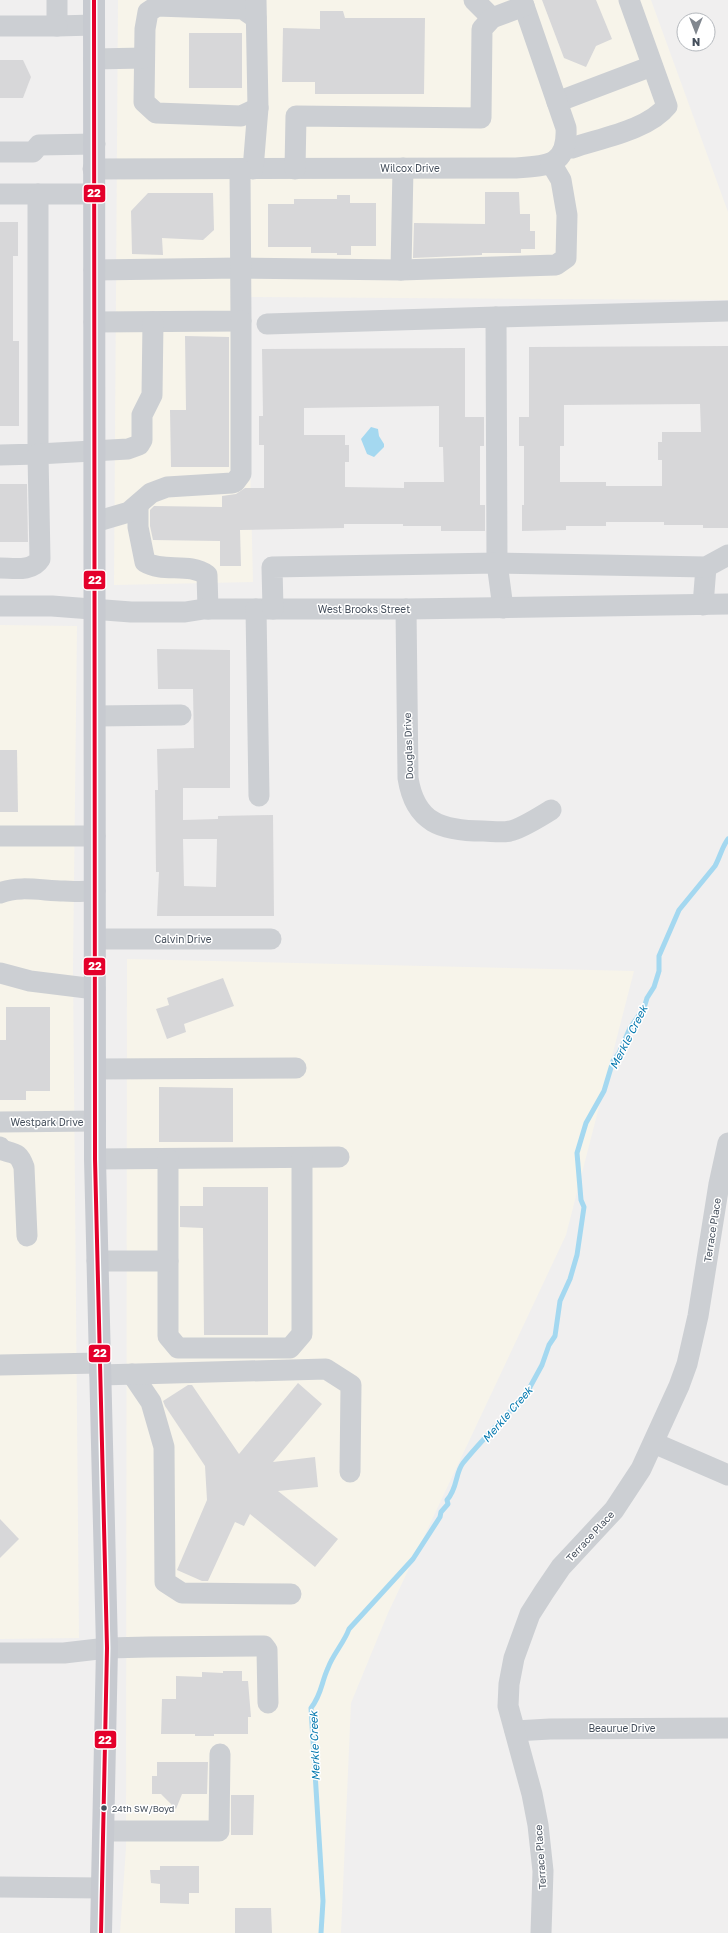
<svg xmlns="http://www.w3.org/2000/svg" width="728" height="1933" viewBox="0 0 728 1933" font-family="'Golos Text',sans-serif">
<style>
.commercial{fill:#f7f4ea}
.water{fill:#a4d8f0}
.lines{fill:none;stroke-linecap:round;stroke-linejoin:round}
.stream{stroke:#a4d8f0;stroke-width:5}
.building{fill:#d7d7d9;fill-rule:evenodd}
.minor{stroke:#cccfd3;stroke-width:21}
.major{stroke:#c7cad0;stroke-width:22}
.bus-1-casing{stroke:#fff;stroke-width:7}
.bus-1{stroke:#e4002b;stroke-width:4}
.bus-dot{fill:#454f5c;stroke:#fff;stroke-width:1.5}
.labels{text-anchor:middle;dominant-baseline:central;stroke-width:3;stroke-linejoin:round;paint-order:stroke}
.bus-label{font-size:9px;fill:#454f5c;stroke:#fff;text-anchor:start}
.street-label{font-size:10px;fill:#454f5c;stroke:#fff}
.water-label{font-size:11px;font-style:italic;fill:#0579af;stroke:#fff}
.line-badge{stroke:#fff;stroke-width:1.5}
.badge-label{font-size:11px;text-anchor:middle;font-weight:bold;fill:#fff}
</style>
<rect width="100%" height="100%" fill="#f0efef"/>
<g class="commercial">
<path d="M118,0H651L728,212V300L246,297L253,582L114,585Z"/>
<path d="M0,625L77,626L73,969L79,1638L0,1639Z"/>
<path d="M127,959L634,971L566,1235L388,1613L351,1703L341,1933H120L126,1848Z"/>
</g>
<path class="water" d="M371,427L378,429L379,436L384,444V447L374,457L367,454L361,439Z"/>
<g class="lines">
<path class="stream" d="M321,1933L323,1901L311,1708C322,1694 321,1683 328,1668C333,1654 344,1643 349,1629L413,1559L440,1517L441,1512L448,1504L447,1500C458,1488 455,1473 463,1463C483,1438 507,1415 529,1392L530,1387L542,1365L549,1345L555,1336L560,1301L570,1279L577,1255L584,1207L581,1200L577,1153L586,1123L604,1091L613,1061L619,1053L630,1028L644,1008L647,998L654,987L659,971V956L679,910L715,866C720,857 722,847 728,839"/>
</g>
<g class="building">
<path d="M542,0H596L612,39L596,46L586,67L564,58Z"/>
<path d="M320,11H343L345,18H425L424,94H315V82H282L283,28L320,29Z"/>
<rect x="189" y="33" width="53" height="55"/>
<path d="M0,60H23L31,77L23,98H0Z"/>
<path d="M485,192H519L520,214H530V231H535V249H521V253H482V255L413,258L414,223L485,224Z"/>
<path d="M148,193H213L214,230L203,240L162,238L163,255L132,254L131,211Z"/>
<path d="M337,195H350V203H376V246H351V255H337V253H311V247H268V204H294V199H337Z"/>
<path d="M0,222H18V256H13V341H19V426H0Z"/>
<path d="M185,336L229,337V467H171L170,410H186Z"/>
<path d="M728,346V528H703V525H664V522H606V526H566V530L522,531V505H524V446H519V417H529V347ZM700,404L701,432H662V442H658V460H662V486H606V482H560V446H564V405Z"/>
<path d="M465,348V417H484V446H480V505H485V531H441V526H403V524H344V528L240,530L241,566H220V541L153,540L150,526V510L154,506L222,507V496L236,494L245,488H264V445H259V416H263L262,349ZM439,406V447H443L444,482H404V488L345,487V462H349V445H345V435H304V408Z"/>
<path d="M0,484H27L28,542H0Z"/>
<path d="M157,649L230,650V788H183V820L218,819V816L273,815L274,916H157L159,872H156L155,790H158L157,749L194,748L193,689H158ZM183,839H217L216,887L184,886Z"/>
<path d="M0,750H17L18,812H0Z"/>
<path d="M223,978L234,1006L184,1024L186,1032L167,1039L156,1009L169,1005L167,998Z"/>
<path d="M6,1007H50V1091H26V1100H0V1040H6Z"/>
<path d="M159,1087L233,1088V1142H159Z"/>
<path d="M203,1187H268V1335H204L203,1228L180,1227V1206H203Z"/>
<path d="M298,1383L322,1404L273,1462L315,1457L318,1487L278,1491L338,1539L315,1567L250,1514L244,1526L235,1522L208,1581H202L177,1570L207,1500L205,1466L165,1406L163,1401L188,1385H192L239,1454Z"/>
<path d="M0,1519L19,1539L0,1558Z"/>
<path d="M223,1671H242V1681H248L251,1717H248V1734H214V1736H195V1734H161L162,1699H176V1676L202,1677V1672L223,1673Z"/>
<path d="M157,1762H208L207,1794H182L176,1809L161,1794H152V1776H157Z"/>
<path d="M231,1795H254L253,1835H231Z"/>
<path d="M160,1866H199V1893H189V1904L160,1903V1884L151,1883L150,1870H160Z"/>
<path d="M235,1908H271L272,1933H235Z"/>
</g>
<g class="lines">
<g class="minor">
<path d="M57,0V26L94,25"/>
<path d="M474,0L492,18"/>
<path d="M256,18L243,9L157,6L148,12L145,29L144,102L156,113L241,116L258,108"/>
<path d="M0,26H57"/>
<path d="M94,59L144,58"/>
<path d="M557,102L652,66"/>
<path d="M565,147L572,148C601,138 648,130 667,106L629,0"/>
<path d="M0,152H33L39,145L95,144"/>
<path d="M93,169L516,168C547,166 568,166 566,128L522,0"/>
<path d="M253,169L258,108L256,0"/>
<path d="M295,169L296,116L481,118L482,29L492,18L524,6"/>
<path d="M0,194H38"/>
<path d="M94,270L240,268L401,270L556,265L566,258L567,215L561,180L551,163"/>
<path d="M401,270L403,168"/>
<path d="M496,317L728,311"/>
<path d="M94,322L241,321L240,169"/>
<path d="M267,324L496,317L497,563L503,608"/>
<path d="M0,455L38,454V194H93"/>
<path d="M138,505V527L145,562C163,573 189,562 207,575L208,609"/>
<path d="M95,522L129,512L151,493L167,487L232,483L235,482L241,474V321"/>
<path d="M0,568C14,568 32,572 40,559L38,454L128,449L139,445L142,440V415L152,395L153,322"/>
<path d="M703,605L706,567"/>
<path d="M0,606H52L131,612H185L204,609H406L728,604"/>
<path d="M256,609L259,796"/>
<path d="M273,609L272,567L497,563L706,567L728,555"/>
<path d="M406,609L408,778C415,823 442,831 483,831C491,831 502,833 510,831C521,829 541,816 551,810"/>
<path d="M95,716L181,715"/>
<path d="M0,836H95"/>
<path d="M0,893C19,885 44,891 64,891C75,892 85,891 95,891"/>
<path d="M95,939H271"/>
<path d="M0,973L30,981L95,989"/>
<path d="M95,1069L296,1068"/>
<path d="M0,1122L95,1121"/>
<path d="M0,1147L2,1150C16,1154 19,1153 24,1167L27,1236"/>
<path d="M95,1159L339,1157"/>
<path d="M168,1159V1336L178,1348H290L302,1334V1158"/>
<path d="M97,1261H168"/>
<path d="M0,1365L100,1363"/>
<path d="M132,1374L151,1402L164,1447L165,1582L182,1593L291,1594"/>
<path d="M100,1375L326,1369L351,1385L350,1472"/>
<path d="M654,1443L728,1475"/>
<path d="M0,1653H64L107,1648L149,1647L264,1646L267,1650L268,1703"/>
<path d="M515,1731L550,1729L728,1728"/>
<path d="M103,1831H219L220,1754"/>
<path d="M0,1887L102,1888"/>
<path d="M541,1933L543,1871L538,1825L532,1794L508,1706L509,1684L514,1658L530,1614L544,1592L561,1567L614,1510L641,1469L679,1386L687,1364L698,1316L719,1184L728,1143"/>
</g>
<path class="major" d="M94,0L95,1159L107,1648L101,1933"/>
<g class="bus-1-casing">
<path id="bus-1" d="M94,0L95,1159L107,1648L101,1933"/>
</g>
<use href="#bus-1" class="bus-1"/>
</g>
<circle class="bus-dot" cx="104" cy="1808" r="3.5"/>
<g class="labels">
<g class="bus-label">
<text x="112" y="1808">24th SW/Boyd</text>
</g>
<g class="street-label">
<text x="410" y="168">Wilcox Drive</text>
<text x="364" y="609">West Brooks Street</text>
<text transform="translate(408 746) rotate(-92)">Douglas Drive</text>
<text x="183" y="939">Calvin Drive</text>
<text x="47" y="1122">Westpark Drive</text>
<text transform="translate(712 1230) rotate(-81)">Terrace Place</text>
<text transform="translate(590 1536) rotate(-47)">Terrace Place</text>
<text x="622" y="1728">Beaurue Drive</text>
<text transform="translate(540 1857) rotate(-94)">Terrace Place</text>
</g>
<g class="water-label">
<text transform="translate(628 1037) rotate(-63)">Merkle Creek</text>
<text transform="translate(507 1414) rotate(-49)">Merkle Creek</text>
<text transform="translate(314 1746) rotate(-92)">Merkle Creek</text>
</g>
</g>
<g class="line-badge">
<rect x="83" y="184" width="23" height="19" rx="4" fill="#e4002b"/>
<rect x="83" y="570" width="23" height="20" rx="4" fill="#e4002b"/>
<rect x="83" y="957" width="23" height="19" rx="4" fill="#e4002b"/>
<rect x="88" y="1344" width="23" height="19" rx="4" fill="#e4002b"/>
<rect x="94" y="1730" width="23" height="19" rx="4" fill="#e4002b"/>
</g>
<g class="badge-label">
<text x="94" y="197">22</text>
<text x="95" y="584">22</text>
<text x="95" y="970">22</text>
<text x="100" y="1357">22</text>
<text x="105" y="1744">22</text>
</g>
<g transform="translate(696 32) rotate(180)"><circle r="19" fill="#ffffff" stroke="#b5b9be"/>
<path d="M0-3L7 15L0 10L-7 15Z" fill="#81878f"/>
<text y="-6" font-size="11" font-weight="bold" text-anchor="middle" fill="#454f5c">N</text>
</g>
</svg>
